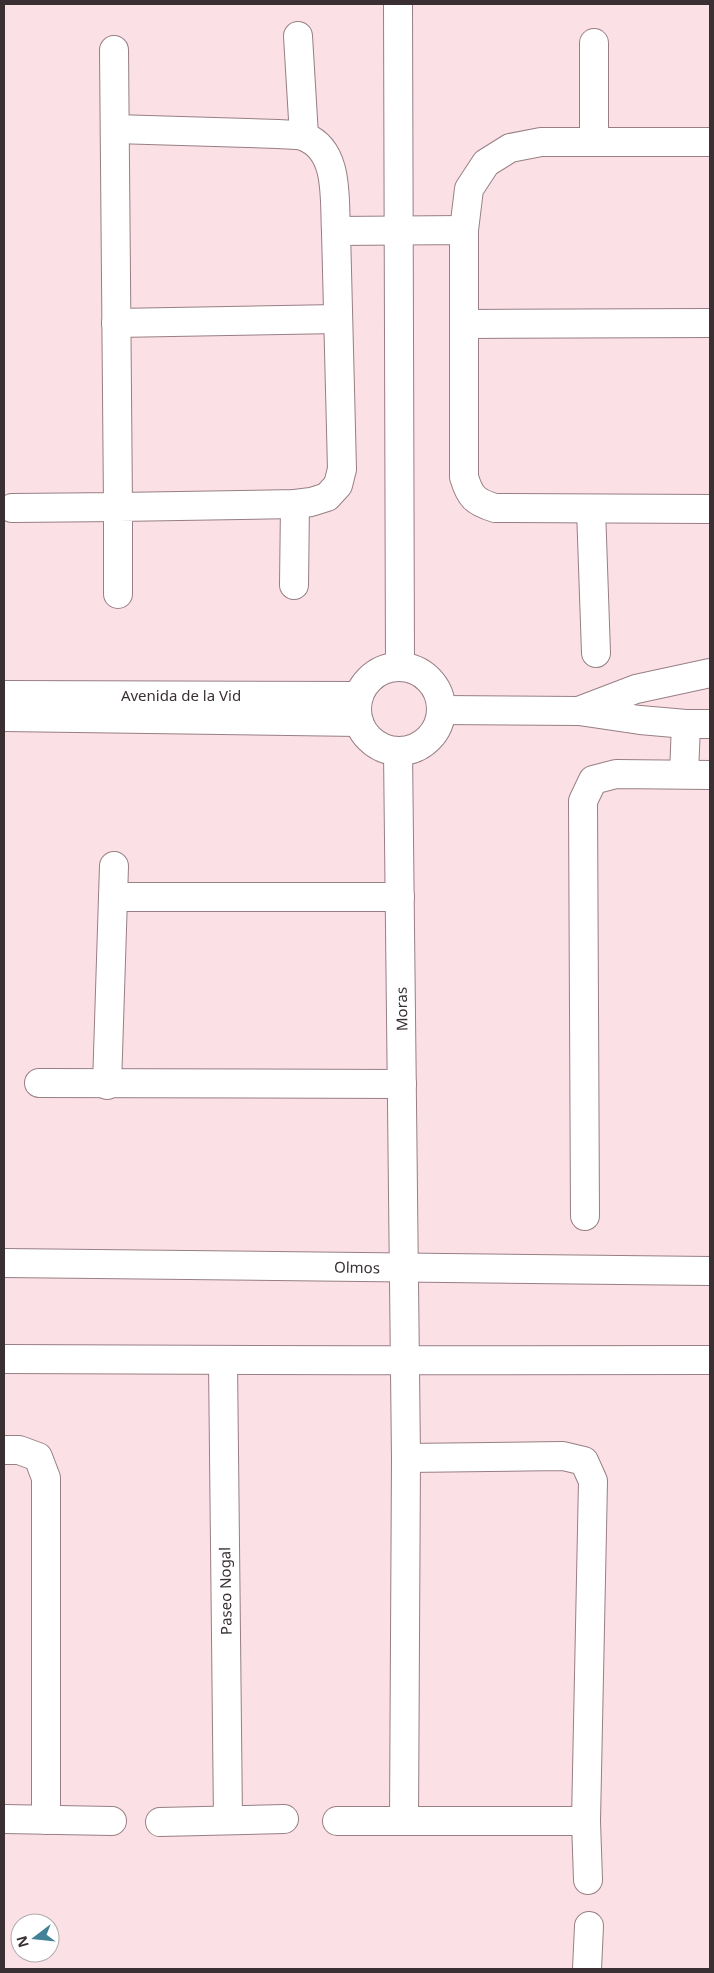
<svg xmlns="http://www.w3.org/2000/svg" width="714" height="1973" viewBox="0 0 714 1973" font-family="'Noto Sans',sans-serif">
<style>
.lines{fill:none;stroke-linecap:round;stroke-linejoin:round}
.street-casing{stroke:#977f85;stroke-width:30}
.street{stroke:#fff;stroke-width:28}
.labels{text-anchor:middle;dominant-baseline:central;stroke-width:4;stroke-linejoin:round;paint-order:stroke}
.street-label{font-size:15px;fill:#3a3033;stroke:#fff}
</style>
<rect width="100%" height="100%" fill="#fbe0e6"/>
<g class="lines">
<g class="street-casing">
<g id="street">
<path d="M398,4L400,667"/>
<path d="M298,36L304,136"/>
<path d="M115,129L278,134C287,135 298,134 305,137C340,151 334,200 336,231L464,230V477C470,497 475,502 495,508L710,509"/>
<path d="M594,141V43"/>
<path d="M464,230L469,189L486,163L510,148L541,142H710"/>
<path d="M116,323L338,319"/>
<path d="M465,324L710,323"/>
<path d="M12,508L118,507L114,50"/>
<path d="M591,509L596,653"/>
<path d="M294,585L295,504"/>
<path d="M118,594V507L295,504L311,502L327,497L338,485L342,469L336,231"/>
<circle cx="399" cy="709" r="42"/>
<path d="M4,695L359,696"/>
<path d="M441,710L579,711L640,720L686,724H710"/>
<path d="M581,710L636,689L710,673"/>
<path d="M4,717L359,722"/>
<path d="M398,751L406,1458L404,1820"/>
<path d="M684,774L686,724"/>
<path d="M113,897H400"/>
<path d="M39,1083L402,1084"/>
<path d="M107,1085L114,866"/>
<path d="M585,1216L583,801L593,780L616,774L710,775"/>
<path d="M4,1263L710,1271"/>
<path d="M4,1359C239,1361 475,1360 710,1360"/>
<path d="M223,1361L228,1820"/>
<path d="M4,1450H19L38,1457L46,1478V1820"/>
<path d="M406,1458L563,1456L584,1461L593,1481L586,1821L588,1880"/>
<path d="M4,1819L112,1821"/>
<path d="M337,1821H586"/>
<path d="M160,1822L284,1819"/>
<path d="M587,1969L589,1926"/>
</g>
</g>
<use href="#street" class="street"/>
</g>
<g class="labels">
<g class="street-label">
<text x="181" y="695">Avenida de la Vid</text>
<text transform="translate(401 1009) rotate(-91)">Moras</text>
<text transform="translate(357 1267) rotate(1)">Olmos</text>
<text transform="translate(225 1591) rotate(-91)">Paseo Nogal</text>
</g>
</g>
<rect width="714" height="1973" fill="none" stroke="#3a3033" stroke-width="10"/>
<g transform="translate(35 1938) rotate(254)"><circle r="24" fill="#ffffff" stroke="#b0acad"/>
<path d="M0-4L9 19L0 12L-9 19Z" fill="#428296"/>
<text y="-8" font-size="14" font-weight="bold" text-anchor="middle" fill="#3a3033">N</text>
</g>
</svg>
